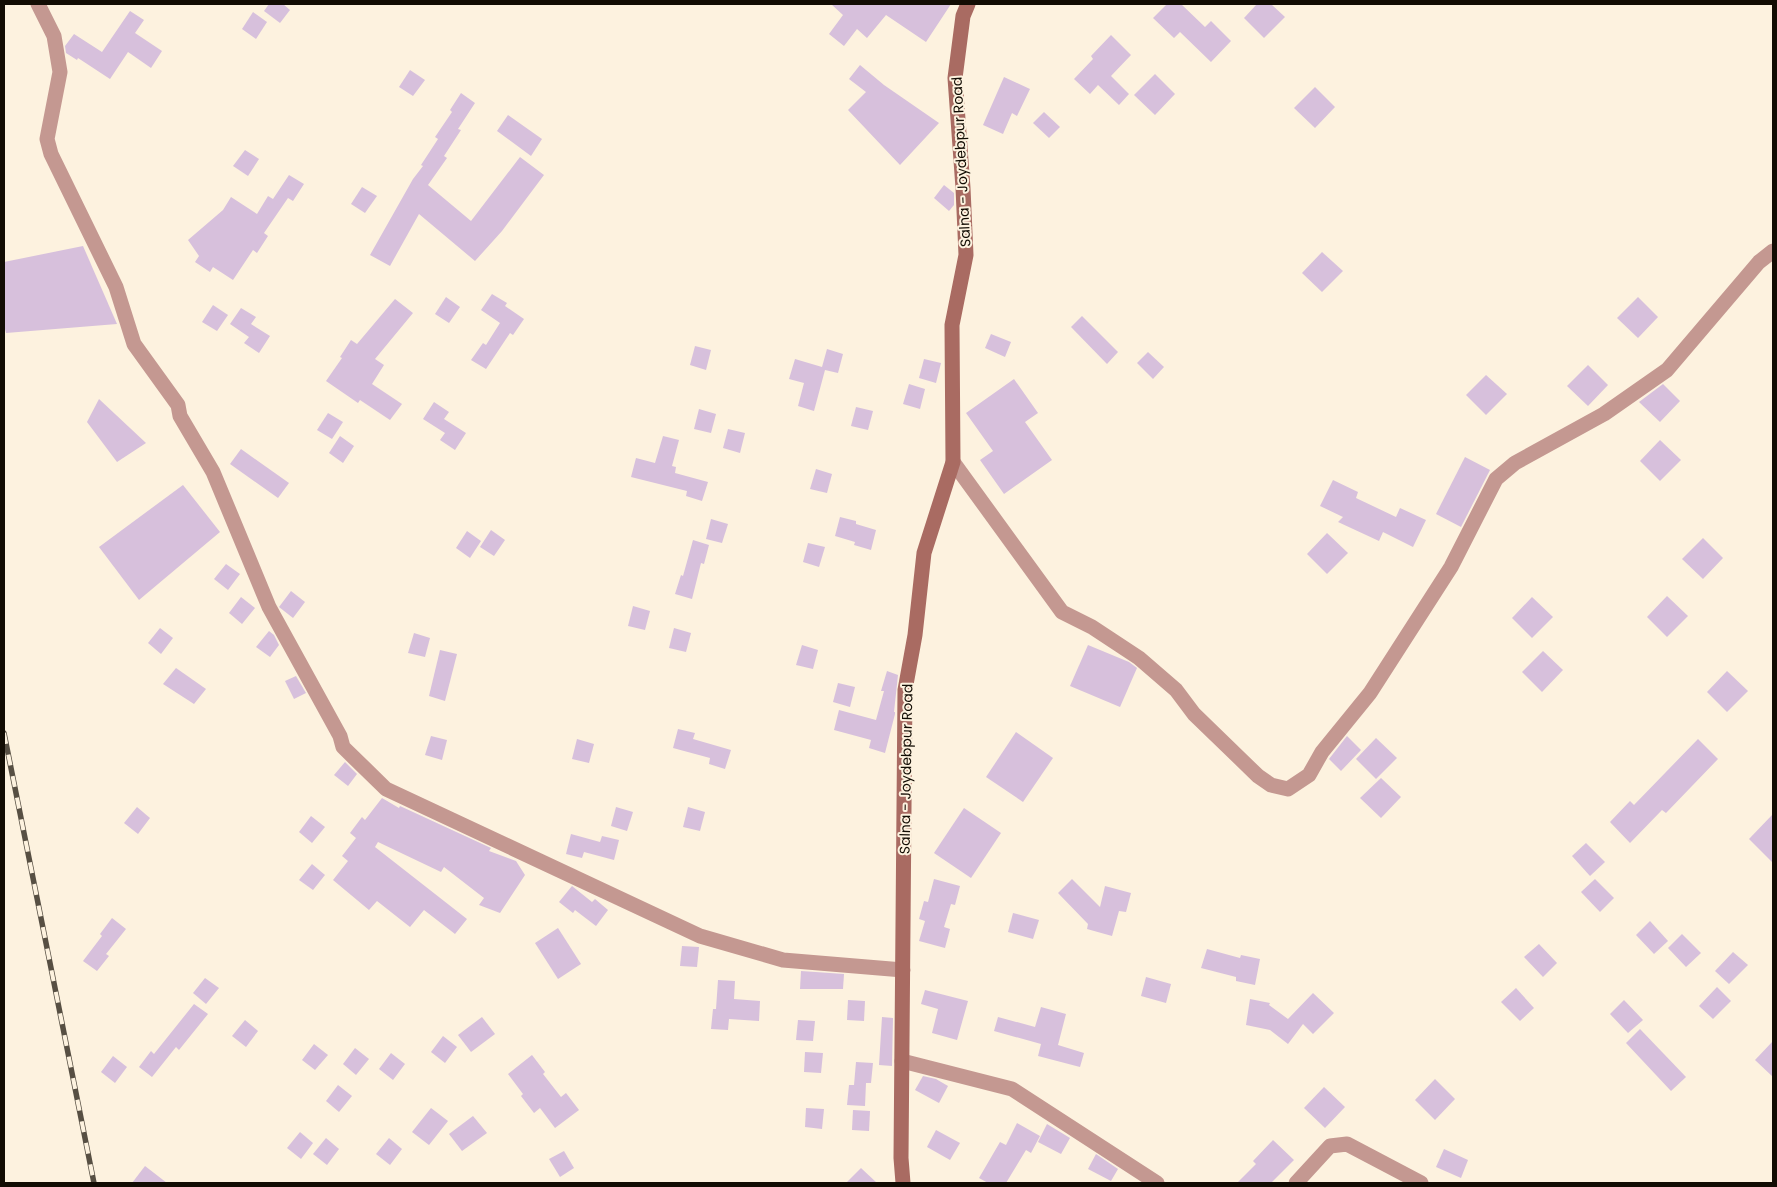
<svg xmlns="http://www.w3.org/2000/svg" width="1777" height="1187" viewBox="0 0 1777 1187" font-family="Poppins,sans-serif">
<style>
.building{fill:#d7c0dc}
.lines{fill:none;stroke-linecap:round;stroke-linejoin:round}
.street{stroke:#c49891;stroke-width:15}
.secondary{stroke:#a96b62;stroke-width:15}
.rail-casing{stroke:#574f43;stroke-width:5.5}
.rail{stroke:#fdf2df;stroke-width:4;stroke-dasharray:11;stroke-linecap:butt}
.labels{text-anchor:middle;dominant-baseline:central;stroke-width:4;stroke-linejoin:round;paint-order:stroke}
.street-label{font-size:14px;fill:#120c03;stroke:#fdf2df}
</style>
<rect width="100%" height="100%" fill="#fdf2df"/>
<g class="building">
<path d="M269,4H283L290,10L280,23L264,11Z"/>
<path d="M831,4H951L926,42L886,15L867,38L857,29L844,46L829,34L843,15Z"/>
<path d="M1167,4H1181L1205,27L1211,21L1231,41L1211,62L1180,32L1174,38L1153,18Z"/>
<path d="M1257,4H1271L1285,17L1264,38L1244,18Z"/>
<path d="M130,11L144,20L135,33L162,51L151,68L128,52L110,79L78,58L77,60L66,53L65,46L74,34L102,52Z"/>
<path d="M253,12L267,22L256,39L242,29Z"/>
<path d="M1111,35L1131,55L1111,76L1129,94L1119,105L1098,85L1090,94L1074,79L1093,59L1091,56Z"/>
<path d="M860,65L884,85L939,123L900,165L848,110L866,92L849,79Z"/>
<path d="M410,70L425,80L413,96L399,87Z"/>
<path d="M1155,74L1175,94L1155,115L1134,95Z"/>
<path d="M1004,77L1030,89L1017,116L1012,113L1003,134L983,125Z"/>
<path d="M1315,87L1335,107L1315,128L1294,108Z"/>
<path d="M461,93L475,103L458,129L461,130L444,156L447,158L428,185L471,221L520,157L544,175L502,231L475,261L419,214L390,266L370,255L413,179L423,166L421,165L438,139L435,137L452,112L450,110Z"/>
<path d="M1044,112L1060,127L1049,138L1033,123Z"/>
<path d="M508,115L542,139L531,156L497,131Z"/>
<path d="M245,150L259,159L248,176L233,166Z"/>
<path d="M289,175L304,184L293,201L288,198L264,233L268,236L257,253L253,250L233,280L213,267L210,272L195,262L199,256L188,240L223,210L231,197L257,214L268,196L273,199Z"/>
<path d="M944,185L954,193V205L949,211L934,198Z"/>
<path d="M362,187L377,196L365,213L351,204Z"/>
<path d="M83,246L117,324L6,333L4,325V262Z"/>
<path d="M1322,252L1343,271L1322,292L1302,273Z"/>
<path d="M492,294L507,303L505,306L524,319L513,335L510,333L486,369L471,360L483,343L486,345L500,323L481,310Z"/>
<path d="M446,297L460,307L449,323L435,314Z"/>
<path d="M1638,297L1658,317L1638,338L1617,318Z"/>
<path d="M395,299L413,313L375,359L384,365L372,384L402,404L390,420L360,400L358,403L326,381L342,358L340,357L351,340L357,344Z"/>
<path d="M213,305L228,315L217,331L202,322Z"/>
<path d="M241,308L256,317L251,324L270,336L259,353L244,343L249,337L230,324Z"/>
<path d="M1082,316L1118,352L1107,364L1071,327Z"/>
<path d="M991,334L1011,342L1005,357L985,348Z"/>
<path d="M695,346L711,350L706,370L690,365Z"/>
<path d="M827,349L843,354L838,373L825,370L814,411L798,406L804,383L789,379L795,359L822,367Z"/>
<path d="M1148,352L1164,367L1153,379L1137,363Z"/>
<path d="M924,359L941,363L936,383L919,378Z"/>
<path d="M1588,365L1608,385L1588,406L1567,386Z"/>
<path d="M1486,375L1507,394L1486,415L1466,395Z"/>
<path d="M1014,379L1038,413L1025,422L1052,460L1004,494L980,460L993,451L966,413Z"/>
<path d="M909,384L925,389L920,409L903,404Z"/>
<path d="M1663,384L1680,401L1660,422L1639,402Z"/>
<path d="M99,399L146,443L117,462L87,422Z"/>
<path d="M434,402L449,412L444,419L466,433L455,450L440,440L445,433L423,419Z"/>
<path d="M856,407L873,411L868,430L851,426Z"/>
<path d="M699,409L716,414L711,433L694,429Z"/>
<path d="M328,413L343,422L332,439L317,430Z"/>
<path d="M728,429L745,433L740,453L723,448Z"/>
<path d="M340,436L354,446L343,463L329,453Z"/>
<path d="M663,436L679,440L672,466L676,467L675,473L708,482L702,501L686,496L687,491L631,477L636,458L655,463Z"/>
<path d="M1660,440L1681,460L1660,481L1640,461Z"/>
<path d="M241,449L289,483L278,498L230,464Z"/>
<path d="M1465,457L1490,470L1461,527L1436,514Z"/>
<path d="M816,469L832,474L827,493L810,489Z"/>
<path d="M1333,480L1358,492L1356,498L1396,517L1400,508L1426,520L1413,547L1383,532L1379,541L1338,522L1343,517L1320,506Z"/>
<path d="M183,485L220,532L139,600L99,547Z"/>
<path d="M840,517L856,521V524L876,530L871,550L854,545L855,542L835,536Z"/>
<path d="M711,519L728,524L722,543L706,539Z"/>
<path d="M491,530L505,540L494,556L480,547Z"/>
<path d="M467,531L481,541L470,558L456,548Z"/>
<path d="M1327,533L1348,553L1327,574L1307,554Z"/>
<path d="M1703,538L1723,558L1703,579L1682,559Z"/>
<path d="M693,540L709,545L704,564L701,563L692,599L675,594L681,575L683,576Z"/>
<path d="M808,543L825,547L819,567L803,562Z"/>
<path d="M226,564L240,574L228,590L214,579Z"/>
<path d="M291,591L305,602L293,618L279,607Z"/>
<path d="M1667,596L1688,616L1667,637L1647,617Z"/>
<path d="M241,597L255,608L242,624L229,613Z"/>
<path d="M1532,597L1553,617L1532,638L1512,618Z"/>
<path d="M633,606L650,611L645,630L628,626Z"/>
<path d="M160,628L173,638L161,654L148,643Z"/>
<path d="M674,628L691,633L686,652L669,648Z"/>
<path d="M269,631L274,635L279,645L270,657L256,647Z"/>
<path d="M414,633L430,638L425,657L408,653Z"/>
<path d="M802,645L818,650L813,669L796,665Z"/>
<path d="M1088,645L1129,662L1137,668L1120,707L1070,686Z"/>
<path d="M440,650L457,654L445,701L429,696Z"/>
<path d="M1543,651L1563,670L1542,692L1522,672Z"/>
<path d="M176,668L206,689L194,704L163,684Z"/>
<path d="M887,671L898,675L894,712H895V714L885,753L869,748L871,740L834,730L839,710L876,720L884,691H881Z"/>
<path d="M1727,671L1748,691L1727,712L1707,692Z"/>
<path d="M296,676L306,693L294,699L285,681Z"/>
<path d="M838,683L855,687L850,707L833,702Z"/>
<path d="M678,729L695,733L693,739L731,750L725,769L709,764L710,758L673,748Z"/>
<path d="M1016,732L1053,758L1023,802L986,777Z"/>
<path d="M431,736L447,740L442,760L425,755Z"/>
<path d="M1347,736L1361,750L1341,771L1329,759Z"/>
<path d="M1376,738L1397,758L1376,779L1356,759Z"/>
<path d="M577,739L594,744L589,763L572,759Z"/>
<path d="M1698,739L1718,759L1666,813L1662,810L1630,843L1610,822L1630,801L1634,805Z"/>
<path d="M345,762L357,774L348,786L334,775Z"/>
<path d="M1381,778L1401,797L1381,818L1360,798Z"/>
<path d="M382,798L399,808L400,806L491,848L489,851L516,861L525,875L500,913L479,905L484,898L444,867L441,872L378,842L375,847L467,919L455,934L424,910L410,927L377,901L369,910L333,880L348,861L342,856L356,838L350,833L362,817L365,820Z"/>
<path d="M137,807L150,818L138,834L124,823Z"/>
<path d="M616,807L633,812L627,831L611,826Z"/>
<path d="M688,807L705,812L700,831L683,827Z"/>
<path d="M964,808L1001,833L971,878L934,853Z"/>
<path d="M1773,814V863L1749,839Z"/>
<path d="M311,816L325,827L312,843L299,832Z"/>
<path d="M571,834L600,842L602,836L619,840L614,860L584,852L582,858L566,854Z"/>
<path d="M1586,843L1605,862L1590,876L1572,856Z"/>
<path d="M312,864L325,875L313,890L299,880Z"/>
<path d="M934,879L960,886L955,905L951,904L944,927L950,929L945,948L919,941L925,921L919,919L924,901L928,902Z"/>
<path d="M1072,879L1100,907L1105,886L1131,893L1126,912L1119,911L1112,936L1087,929L1088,924L1058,893Z"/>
<path d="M1595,879L1614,898L1600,912L1581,892Z"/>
<path d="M572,886L592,902L595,899L608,910L596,926L575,910L573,913L559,902Z"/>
<path d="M1013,913L1039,920L1033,939L1008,932Z"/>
<path d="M112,918L126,929L106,954L109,956L97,971L83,961L102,936L100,934Z"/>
<path d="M1650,921L1668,941L1654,954L1636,935Z"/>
<path d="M558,928L581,964L558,979L535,943Z"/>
<path d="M1682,934L1701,953L1686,967L1668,948Z"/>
<path d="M1539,944L1557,963L1543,977L1524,957Z"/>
<path d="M682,946L699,947L697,967L680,966Z"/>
<path d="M1207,949L1240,958L1241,955L1260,959L1255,985L1236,981V977L1201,968Z"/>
<path d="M1733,952L1748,965L1729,984L1715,971Z"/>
<path d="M801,971L844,974L843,989H800Z"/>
<path d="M1146,977L1171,984L1166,1003L1141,996Z"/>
<path d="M205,978L219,988L206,1004L193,993Z"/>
<path d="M718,980L735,981L734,999L760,1001L759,1021L729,1019L728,1030L711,1029L713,1009H716Z"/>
<path d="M1717,987L1731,1001L1713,1019L1699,1006Z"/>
<path d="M1516,988L1534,1008L1520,1021L1501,1002Z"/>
<path d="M925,990L968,1001L957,1040L932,1033L938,1009L921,1004Z"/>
<path d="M1313,993L1334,1013L1313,1034L1303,1024L1288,1044L1270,1030L1246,1025L1250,999L1270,1003L1269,1005L1288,1019Z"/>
<path d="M848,1000L865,1001L864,1021L847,1020Z"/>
<path d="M1624,1000L1643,1020L1628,1033L1610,1014Z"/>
<path d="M194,1004L208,1014L179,1050L176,1047L152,1077L139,1067L151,1051L154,1054Z"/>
<path d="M1041,1007L1066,1014L1058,1045L1084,1053L1080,1067L1038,1056L1041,1044L994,1031L998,1017L1035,1027Z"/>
<path d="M482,1017L495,1034L471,1052L458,1035Z"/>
<path d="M882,1017L893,1018L892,1066L879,1065Z"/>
<path d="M245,1020L258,1031L246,1047L232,1036Z"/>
<path d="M798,1020L815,1021L813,1041L796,1040Z"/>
<path d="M1640,1029L1686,1077L1671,1091L1626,1043Z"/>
<path d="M443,1036L457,1047L445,1063L431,1052Z"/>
<path d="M1773,1041V1077L1755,1060Z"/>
<path d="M314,1044L328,1055L315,1070L302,1060Z"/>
<path d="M355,1048L369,1059L356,1075L343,1064Z"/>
<path d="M805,1052L823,1053L821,1073L804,1072Z"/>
<path d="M391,1053L405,1064L393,1080L379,1069Z"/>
<path d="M532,1055L545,1072L543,1074L561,1097L566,1093L579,1110L555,1128L540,1108L534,1113L521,1096L523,1094L508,1074Z"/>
<path d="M113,1056L127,1067L115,1083L101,1072Z"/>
<path d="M856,1062L873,1063L871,1083H866L865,1106L847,1105L849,1085H854Z"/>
<path d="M923,1076L936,1079L948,1086L939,1103L915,1090Z"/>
<path d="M1435,1079L1455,1099L1435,1120L1415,1100Z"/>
<path d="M338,1085L352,1096L339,1112L326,1101Z"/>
<path d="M1324,1087L1345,1107L1325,1128L1304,1108Z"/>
<path d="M431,1108L448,1121L429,1145L412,1132Z"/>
<path d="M806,1108L824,1109L822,1129L805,1127Z"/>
<path d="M853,1110L870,1111L869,1131L852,1130Z"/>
<path d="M473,1116L487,1133L462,1151L449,1134Z"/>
<path d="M1017,1123L1040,1136L1031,1153L1026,1150L1006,1183H988L979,1178L1000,1142L1006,1145Z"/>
<path d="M1047,1124L1070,1138L1061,1154L1038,1142Z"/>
<path d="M936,1130L960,1143L950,1160L927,1147Z"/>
<path d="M300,1132L313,1143L301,1159L287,1148Z"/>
<path d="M326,1138L339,1149L327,1165L313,1154Z"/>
<path d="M389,1138L402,1149L390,1165L376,1154Z"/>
<path d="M1273,1140L1294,1160L1271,1183H1237L1256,1164L1253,1161Z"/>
<path d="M1444,1149L1468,1160L1461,1178L1436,1167Z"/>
<path d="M564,1151L574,1168L560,1177L549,1159Z"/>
<path d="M1096,1154L1118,1169L1111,1181L1088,1169Z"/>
<path d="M145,1166L167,1183H132Z"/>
<path d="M861,1168L877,1183H846Z"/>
</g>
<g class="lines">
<g class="street">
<path d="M38,4L54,36L60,72L47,139L51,154L116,287L134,344L178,405L180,416L213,472L269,607L340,736L343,747L386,789L700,936L783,960L903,970"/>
<path d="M953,462L1062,612L1092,627L1139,658L1176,690L1194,714L1258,776L1271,785L1288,789L1309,775L1322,752L1370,693L1451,567L1496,479L1515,463L1604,414L1667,370L1759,262L1773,251"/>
<path d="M902,1061L1012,1089L1157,1183"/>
<path d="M1296,1183L1330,1146L1347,1144L1421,1183"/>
</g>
<path class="secondary" d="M903,1183L901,1158L905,690L915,635L924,553L953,462L952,325L966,255L963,188L955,78L963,16L968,4"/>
<g class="rail-casing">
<path id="rail" d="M4,733L94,1183"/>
</g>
<use href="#rail" class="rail"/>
</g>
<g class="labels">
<g class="street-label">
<text transform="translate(961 162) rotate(-93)">Salna - Joydebpur Road</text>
<text transform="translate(906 769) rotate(-89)">Salna - Joydebpur Road</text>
</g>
</g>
<rect width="1777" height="1187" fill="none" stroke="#120c03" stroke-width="10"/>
</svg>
